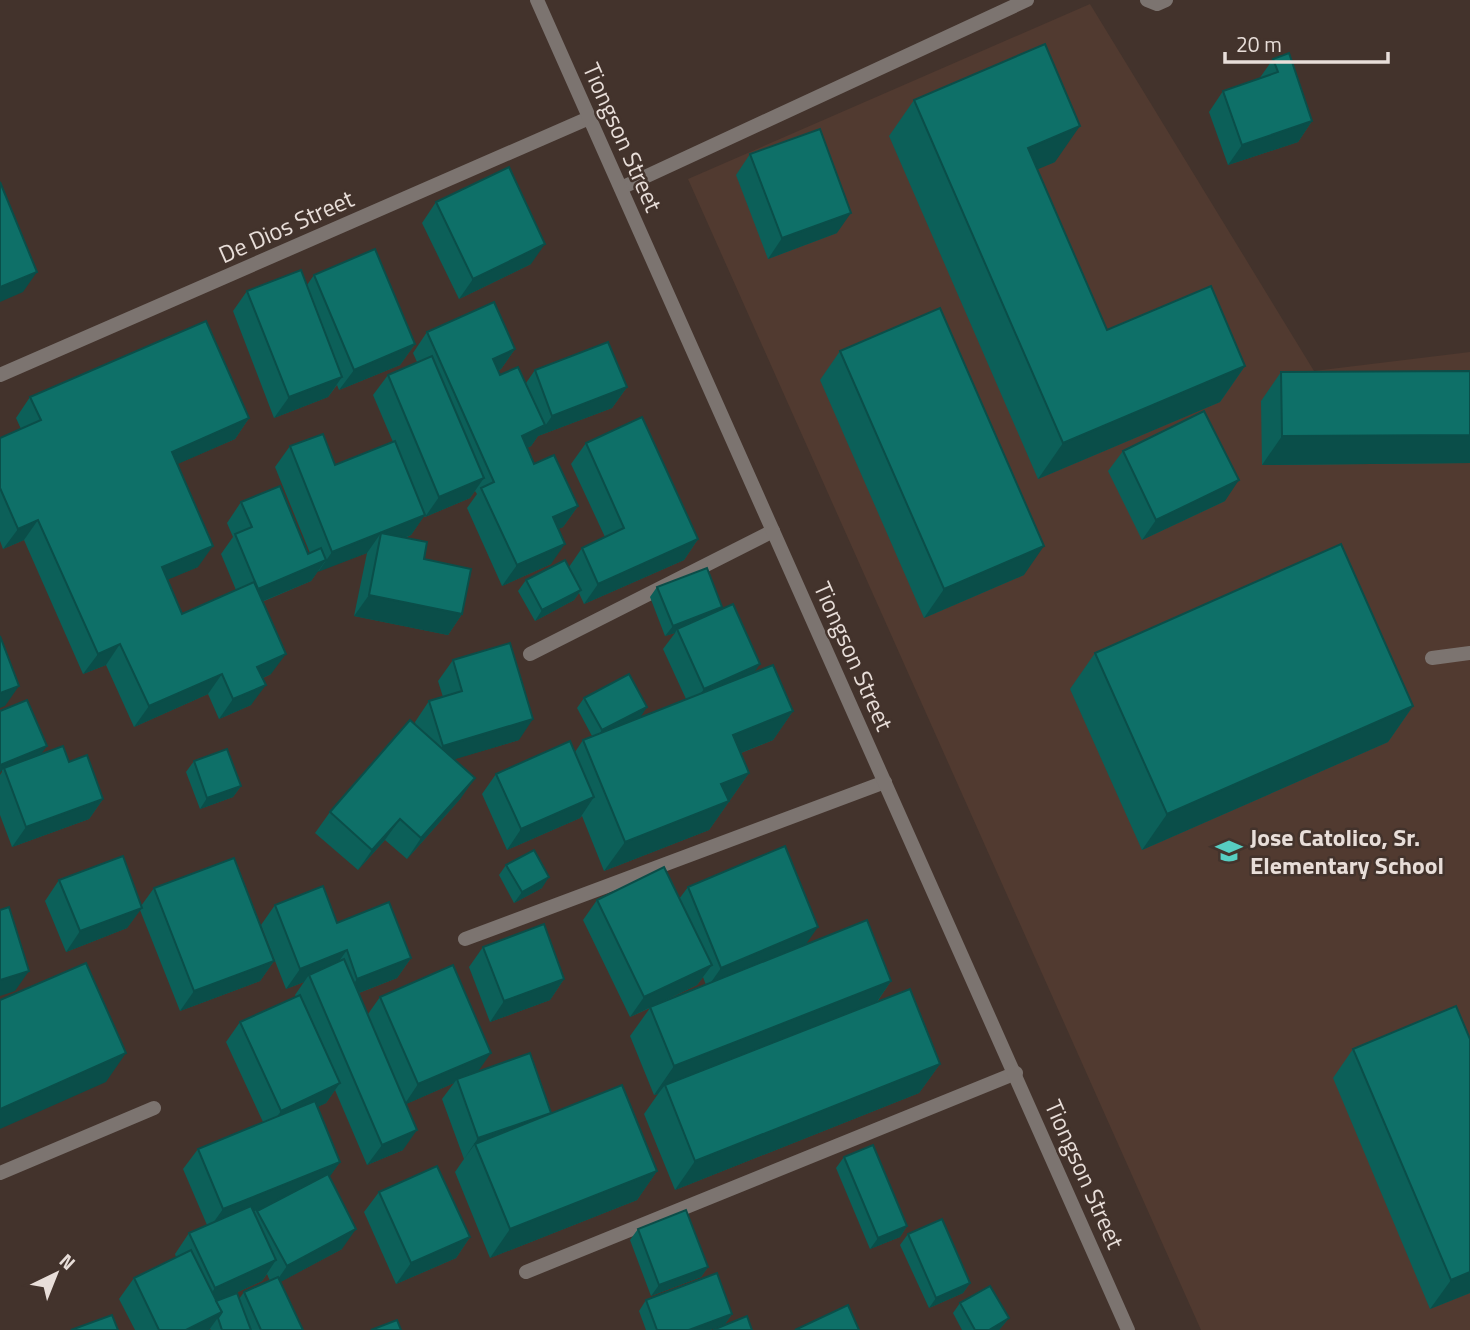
<svg xmlns="http://www.w3.org/2000/svg" width="1470" height="1330" viewBox="0 0 1470 1330" font-family="'Titillium Web',sans-serif">
<style>
.built{fill:#513a30}
.lines{fill:none;stroke-linecap:round;stroke-linejoin:round}
.service{stroke:#7c7470;stroke-width:14}
.minor{stroke:#7c7470;stroke-width:14}
.tertiary{stroke:#7c7470;stroke-width:14}
.wall{fill:#0c6059;fill-rule:evenodd}
.shaded-wall{fill:#0a4e49}
.building{fill:#0e7068;stroke:#0a4e49;stroke-width:2}
.labels{text-anchor:middle;dominant-baseline:central;stroke-width:5;stroke-linejoin:round;paint-order:stroke}
.street-label{font-size:24px;fill:#e8ded9;stroke:#43332c}
.poi-label{font-size:24px;font-weight:bold;fill:#e8ded9;stroke:#43332c;text-anchor:start}
</style>
<rect width="100%" height="100%" fill="#43332c"/>
<path class="built" d="M1090,4L1314,371L1470,352V1330H1201L688,179Z"/>
<g class="lines">
<g class="service">
<path d="M1147,0L1157,4L1166,0"/>
<path d="M621,188L1027,0"/>
<path d="M1432,658L1470,653"/>
<path d="M465,939L885,782"/>
<path d="M0,1173L154,1108"/>
</g>
<g class="minor">
<path d="M0,375L589,118"/>
<path d="M530,654L773,531"/>
<path d="M526,1272L1016,1073"/>
</g>
<path class="tertiary" d="M537,0L1128,1330"/>
</g>
<g class="wall">
<path d="M1273,59L1312,121L1298,142L1228,165L1209,112L1223,91L1259,79Z"/>
<path d="M914,100L1055,162L1037,169L1107,330L1245,366L1220,402L1038,479L889,136Z"/>
<path d="M750,154L837,233L768,259L736,175Z"/>
<path d="M436,202L531,264L459,299L422,223Z"/>
<path d="M314,275L415,344L400,365L339,390L337,385L328,397L274,418L233,311L247,291L307,285Z"/>
<path d="M427,332L515,349L501,369L498,371L500,375L526,383L535,370L627,387L612,408L538,436L531,446L527,448L534,464L578,506L563,527L558,529L551,564L502,586L467,508L477,494L475,491L470,498L425,517L424,516L411,535L405,538L424,559L462,614L448,635L354,616L367,553L318,571L311,581L262,602L271,674L263,678L251,705L219,719L208,694L134,727L106,665L83,674L24,540L3,549L0,541V438L21,429L16,418L30,397L249,418L235,439L177,464L198,567L168,579L182,614L236,590L221,554L233,537L227,523L241,502L308,554L310,553L275,467L290,446L335,465L393,442L373,395L388,375L417,362L413,353Z"/>
<path d="M840,351L1024,575L924,618L820,380Z"/>
<path d="M1470,371V463L1262,465L1261,401L1281,372Z"/>
<path d="M586,443L698,539L684,560L584,604L579,593L574,600L535,621L518,591L526,580L569,567L582,548L605,537L571,464Z"/>
<path d="M1123,451L1225,501L1142,540L1108,471Z"/>
<path d="M657,587L720,610L755,672L793,711L773,740L741,753L749,773L709,830L604,871L582,816L580,818L507,850L482,794L496,774L575,752L583,740L592,736L577,708L584,698L640,717L686,699L663,649L675,633L665,636L650,597Z"/>
<path d="M1095,653L1413,706L1388,742L1142,850L1070,689Z"/>
<path d="M453,660L519,740L454,759L461,798L407,859L385,840L358,870L315,833L330,812L416,726L415,722L429,701L443,697L438,681Z"/>
<path d="M0,711L41,755L69,762L103,799L89,819L12,847L0,815V775L2,772Z"/>
<path d="M194,761L241,786L233,797L200,809L186,772Z"/>
<path d="M506,865L542,888L514,903L499,875Z"/>
<path d="M59,880L141,906L154,888L274,961L260,981L180,1011L140,910L127,928L66,952L45,901Z"/>
<path d="M688,887L806,945L891,981L877,1002L940,1064L919,1093L675,1190L644,1114L658,1094L654,1095L630,1036L650,1008L630,1017L583,920L597,900L679,899ZM703,977L706,985L658,1004L697,985Z"/>
<path d="M275,905L337,923L411,958L397,978L359,993L368,1014L380,997L478,1072L657,1171L637,1200L490,1258L455,1172L464,1159L442,1099L454,1083L406,1104L403,1150L367,1165L335,1090L326,1103L317,1107L340,1162L329,1177L342,1249L280,1282L303,1330H211L210,1329L209,1330H135L119,1299L134,1278L176,1257L175,1254L189,1233L207,1225L183,1169L198,1149L263,1122L226,1042L240,1022L296,997L295,995L304,982L286,989L261,925ZM267,1274L270,1281L244,1292L239,1299L220,1300L262,1281Z"/>
<path d="M483,947L564,979L550,1000L490,1022L469,967Z"/>
<path d="M1353,1049L1470,1293L1430,1309L1333,1078Z"/>
<path d="M844,1157L907,1226L900,1237L870,1249L836,1168Z"/>
<path d="M379,1192L470,1237L456,1258L396,1284L364,1212Z"/>
<path d="M638,1229L708,1267L701,1277L651,1296L630,1240Z"/>
<path d="M908,1234L970,1283L963,1293L929,1308L900,1245Z"/>
<path d="M646,1300L732,1314L725,1324L710,1330H646L639,1311Z"/>
<path d="M960,1303L1009,1318L999,1330H962L953,1313Z"/>
</g>
<g class="shaded-wall">
<path d="M1312,121L1298,142L1228,165L1242,145Z"/>
<path d="M1080,126L1055,162L1003,184L1028,148Z"/>
<path d="M851,213L837,233L768,259L782,238Z"/>
<path d="M545,244L531,264L459,299L473,279Z"/>
<path d="M37,272L23,292L0,302V287Z"/>
<path d="M415,344L400,365L339,390L354,370Z"/>
<path d="M515,349L501,369L479,380L493,359Z"/>
<path d="M1245,366L1220,402L1038,479L1063,443Z"/>
<path d="M342,377L328,397L274,418L289,397Z"/>
<path d="M627,387L612,408L538,436L531,446L507,457L522,436L545,426L552,416Z"/>
<path d="M249,418L235,439L157,473L172,452Z"/>
<path d="M1470,435V463L1262,465L1282,436Z"/>
<path d="M484,478L470,498L425,517L439,497Z"/>
<path d="M1239,480L1225,501L1142,540L1156,520Z"/>
<path d="M578,506L563,527L538,538L553,517Z"/>
<path d="M425,515L411,535L378,548L381,533L367,553L318,572L332,552Z"/>
<path d="M38,520L24,540L3,549L18,529Z"/>
<path d="M698,539L684,560L584,604L598,584Z"/>
<path d="M565,544L551,564L502,586L517,565Z"/>
<path d="M213,546L198,567L148,588L162,567Z"/>
<path d="M1044,546L1024,575L924,618L944,589Z"/>
<path d="M326,560L311,581L244,609L258,589Z"/>
<path d="M581,590L574,600L535,621L542,610Z"/>
<path d="M369,595L462,614L448,635L354,616Z"/>
<path d="M722,607L715,617L677,629L675,633L665,636L673,626Z"/>
<path d="M120,644L106,665L83,674L98,654Z"/>
<path d="M286,654L271,674L243,687L257,667Z"/>
<path d="M760,664L746,685L690,709L704,689Z"/>
<path d="M222,674L208,694L134,727L149,706Z"/>
<path d="M266,685L251,705L219,719L233,699Z"/>
<path d="M19,686L5,706L0,708V693Z"/>
<path d="M1413,706L1388,742L1142,850L1167,814Z"/>
<path d="M647,707L640,718L595,741L602,730Z"/>
<path d="M793,711L773,740L713,764L733,735Z"/>
<path d="M533,719L519,740L429,767L443,746Z"/>
<path d="M47,746L39,757L4,768L0,773V765Z"/>
<path d="M749,773L709,830L604,871L625,842L721,784Z"/>
<path d="M475,778L461,798L407,859L421,838Z"/>
<path d="M241,786L233,797L200,809L207,798Z"/>
<path d="M594,797L580,818L507,850L521,829Z"/>
<path d="M103,799L89,819L12,847L26,827Z"/>
<path d="M400,819L385,840L358,870L372,850Z"/>
<path d="M549,877L542,888L514,903L522,892Z"/>
<path d="M142,908L127,928L66,952L80,931Z"/>
<path d="M818,927L804,947L707,988L721,968Z"/>
<path d="M347,950L332,971L309,975L304,982L286,989L300,969Z"/>
<path d="M411,958L397,978L343,999L357,979Z"/>
<path d="M274,961L260,981L180,1011L194,991Z"/>
<path d="M712,965L697,985L630,1017L644,997Z"/>
<path d="M29,971L15,991L0,996V980Z"/>
<path d="M564,979L550,1000L490,1022L504,1001Z"/>
<path d="M891,981L871,1010L665,1085L658,1094L654,1095L674,1066Z"/>
<path d="M126,1053L106,1082L0,1129V1109Z"/>
<path d="M491,1053L477,1073L457,1079L454,1083L404,1105L418,1084Z"/>
<path d="M940,1064L919,1093L675,1190L695,1161Z"/>
<path d="M340,1083L326,1103L267,1131L281,1111Z"/>
<path d="M551,1113L475,1144L464,1159L478,1138Z"/>
<path d="M417,1130L403,1150L367,1165L382,1145Z"/>
<path d="M340,1162L326,1182L208,1230L223,1209Z"/>
<path d="M657,1171L637,1200L490,1258L510,1229Z"/>
<path d="M907,1226L900,1237L870,1249L878,1238Z"/>
<path d="M356,1229L342,1249L273,1286L287,1266Z"/>
<path d="M470,1237L456,1258L396,1284L411,1263Z"/>
<path d="M276,1260L262,1281L200,1309L215,1288Z"/>
<path d="M708,1267L701,1277L651,1296L659,1285Z"/>
<path d="M1470,1272V1293L1430,1309L1451,1280Z"/>
<path d="M970,1283L963,1293L929,1308L936,1298Z"/>
<path d="M222,1312L209,1330H186Z"/>
<path d="M732,1314L725,1324L710,1330H689Z"/>
<path d="M1009,1318L999,1330H989Z"/>
</g>
<g class="building">
<path d="M1045,44L1080,126L1028,148L1107,330L1211,286L1245,366L1063,443L914,100Z"/>
<path d="M1289,53L1312,121L1242,145L1223,91L1278,72L1273,59Z"/>
<path d="M820,129L851,213L782,238L750,154Z"/>
<path d="M509,167L545,244L473,279L436,202Z"/>
<path d="M0,182L37,272L0,287Z"/>
<path d="M375,249L415,344L354,370L314,275Z"/>
<path d="M301,270L342,377L289,397L247,291Z"/>
<path d="M494,302L515,349L493,359L500,375L518,367L545,425L522,436L534,464L554,455L578,506L553,517L565,544L517,565L481,488L494,482L427,332Z"/>
<path d="M940,308L1044,546L944,589L840,351Z"/>
<path d="M206,321L249,418L172,452L213,546L162,567L182,614L254,582L286,654L257,667L266,685L233,699L222,674L149,706L120,644L98,654L38,520L18,529L0,488V438L41,420L30,397Z"/>
<path d="M608,342L627,387L552,416L535,370Z"/>
<path d="M432,356L484,478L439,497L388,375Z"/>
<path d="M1470,371V435L1282,436L1281,372Z"/>
<path d="M1204,411L1239,480L1156,520L1123,451Z"/>
<path d="M642,417L698,539L598,584L582,548L624,528L586,443Z"/>
<path d="M323,434L335,465L395,441L425,515L332,552L290,446Z"/>
<path d="M280,486L308,554L321,548L326,560L258,589L235,534L252,527L241,502Z"/>
<path d="M381,533L427,542L424,559L471,569L462,614L369,595Z"/>
<path d="M1341,544L1413,706L1167,814L1095,653Z"/>
<path d="M565,560L581,590L542,610L526,580Z"/>
<path d="M707,568L722,607L673,626L657,587Z"/>
<path d="M733,604L760,664L704,689L677,629Z"/>
<path d="M0,636L19,686L0,693Z"/>
<path d="M510,643L533,719L443,746L429,701L462,691L453,660Z"/>
<path d="M773,665L793,711L733,735L749,773L721,784L729,801L625,842L583,740Z"/>
<path d="M629,674L647,707L602,730L584,698Z"/>
<path d="M27,700L47,746L0,765V711Z"/>
<path d="M410,720L475,778L421,838L400,819L372,850L330,812Z"/>
<path d="M570,741L594,797L521,829L496,774Z"/>
<path d="M63,746L69,762L87,755L103,799L26,827L4,768Z"/>
<path d="M227,749L241,786L207,798L194,761Z"/>
<path d="M785,846L818,927L721,968L688,887Z"/>
<path d="M534,850L549,877L522,892L506,865Z"/>
<path d="M123,856L142,908L80,931L59,880Z"/>
<path d="M234,858L274,961L194,991L154,888Z"/>
<path d="M664,867L712,965L644,997L597,900Z"/>
<path d="M323,886L337,923L389,902L411,958L357,979L347,950L300,969L275,905Z"/>
<path d="M9,907L29,971L0,980V910Z"/>
<path d="M867,920L891,981L674,1066L650,1007Z"/>
<path d="M544,924L564,979L504,1001L483,947Z"/>
<path d="M344,959L417,1130L382,1145L309,975Z"/>
<path d="M86,963L126,1053L0,1109V1000Z"/>
<path d="M453,965L491,1053L418,1084L380,997Z"/>
<path d="M910,989L940,1064L695,1161L665,1085Z"/>
<path d="M300,995L340,1083L281,1111L240,1022Z"/>
<path d="M1456,1006L1470,1039V1272L1451,1280L1353,1049Z"/>
<path d="M530,1053L551,1113L478,1138L457,1079Z"/>
<path d="M622,1085L657,1171L510,1229L475,1144Z"/>
<path d="M315,1101L340,1162L223,1209L198,1149Z"/>
<path d="M873,1145L907,1226L878,1238L844,1157Z"/>
<path d="M437,1166L470,1237L411,1263L379,1192Z"/>
<path d="M328,1174L356,1229L287,1266L257,1211Z"/>
<path d="M251,1206L276,1260L215,1288L189,1233Z"/>
<path d="M686,1210L708,1267L659,1285L638,1229Z"/>
<path d="M942,1219L970,1283L936,1298L908,1234Z"/>
<path d="M191,1250L222,1312L186,1330H159L134,1278Z"/>
<path d="M717,1273L732,1314L689,1330H657L646,1300Z"/>
<path d="M278,1277L303,1330H261L244,1292Z"/>
<path d="M990,1286L1009,1318L989,1330H975L960,1303Z"/>
<path d="M237,1293L251,1330H222L218,1318L222,1312L216,1301Z"/>
<path d="M848,1305L859,1330H795Z"/>
<path d="M112,1315L118,1330H71Z"/>
<path d="M747,1316L752,1330H713Z"/>
<path d="M397,1320L401,1330H371Z"/>
</g>
<defs>
<g id="school-bare" transform="scale(2.1)"><path d="M0-5L7-2L0 1L-7-2ZM-4 1L0 2.5L4 1V4Q0 6-4 4Z" fill="#57cec2" stroke="#43332c" stroke-width="2.5" paint-order="stroke"/></g>
</defs>
<g fill-rule="evenodd">
<use href="#school-bare" x="1229" y="851"/>
</g>
<g class="labels">
<g class="street-label">
<text transform="translate(623 137) rotate(66)">Tiongson Street</text>
<text transform="translate(286 226) rotate(-24)">De Dios Street</text>
<text transform="translate(854 656) rotate(66)">Tiongson Street</text>
<text transform="translate(1085 1174) rotate(66)">Tiongson Street</text>
</g>
<g class="poi-label">
<text x="1250" y="837">Jose Catolico, Sr.<tspan x="1250" dy="28">Elementary School</tspan></text>
</g>
</g>
<g transform="translate(56 1274) rotate(43)" stroke="#43332c" stroke-width="5" paint-order="stroke">
<path d="M0-5L12 26L0 18L-12 26Z" fill="#e8ded9"/>
<text y="-10" font-size="19" font-weight="bold" text-anchor="middle" fill="#e8ded9">N</text>
</g>
<path d="M1225 52v10h163v-10" fill="none" stroke="#e8ded9" stroke-width="3.5"/>
<text x="1236" y="52" font-size="21" fill="#e8ded9" stroke="#43332c" stroke-width="5" paint-order="stroke">20 m</text>
</svg>
